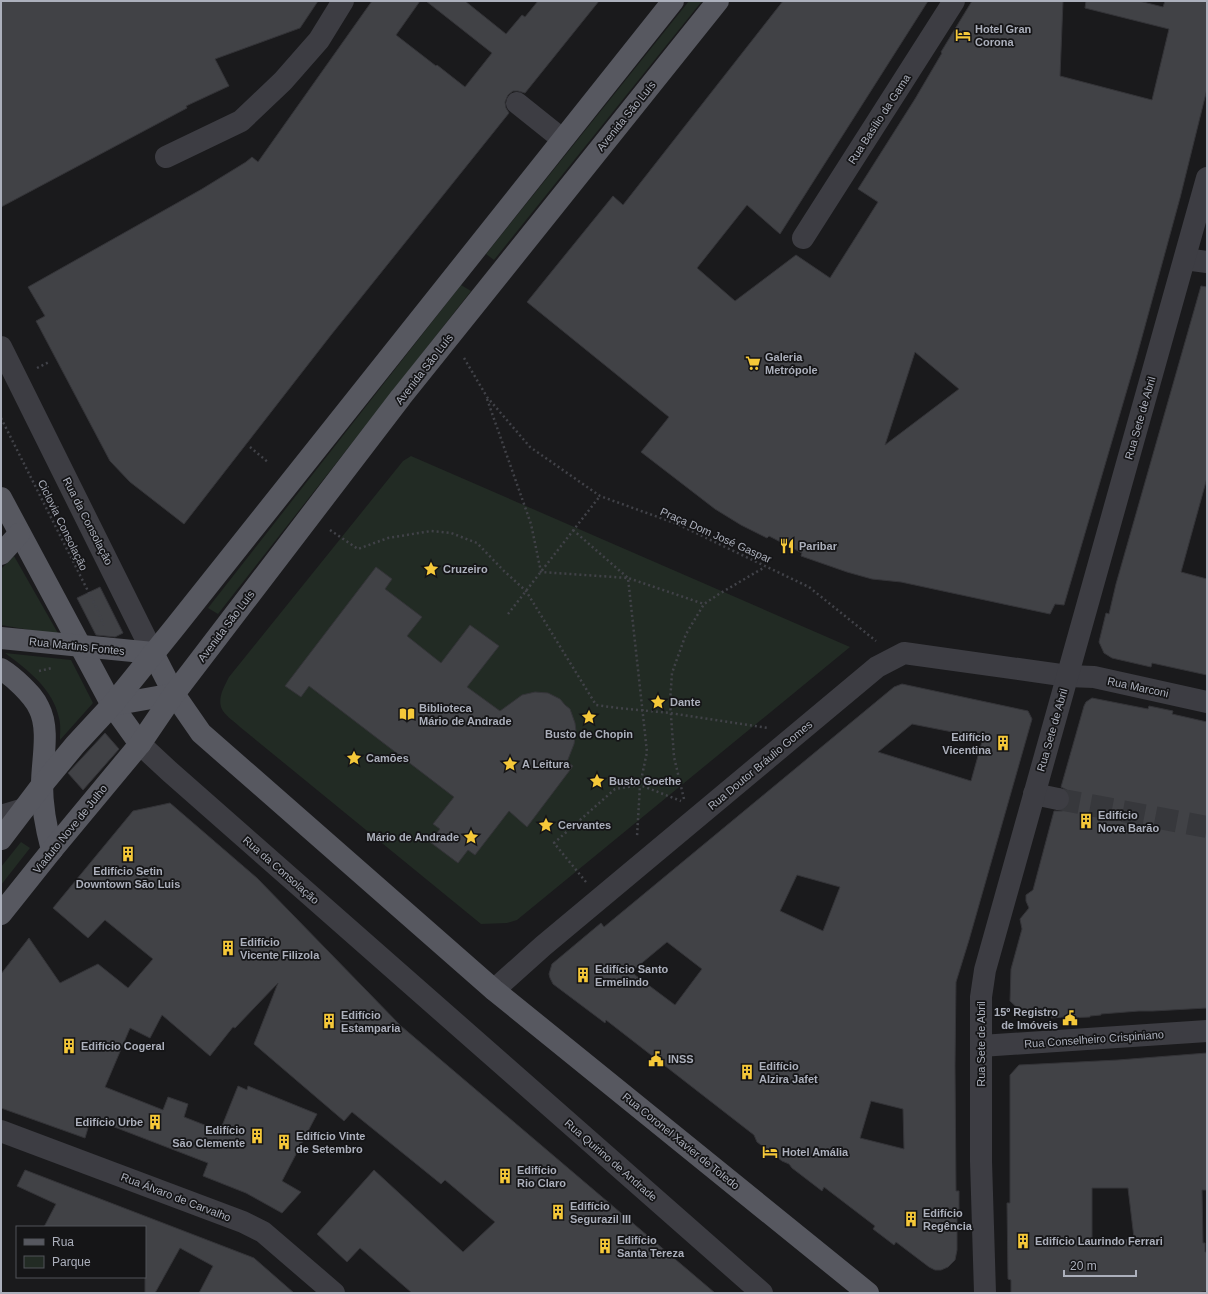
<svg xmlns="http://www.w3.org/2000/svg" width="1208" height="1294" viewBox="0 0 1208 1294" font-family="Arial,sans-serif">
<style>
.green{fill:#222b24}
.building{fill:#414246;stroke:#343438;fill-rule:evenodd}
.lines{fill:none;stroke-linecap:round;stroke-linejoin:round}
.minor-tunnel{stroke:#37383c;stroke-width:22;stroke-dasharray:22 11;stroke-linecap:butt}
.path{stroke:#414248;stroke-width:2.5;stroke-dasharray:2 3;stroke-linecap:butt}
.minor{stroke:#3d3d43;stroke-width:22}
.major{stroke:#575860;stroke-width:22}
.labels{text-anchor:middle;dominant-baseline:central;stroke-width:3.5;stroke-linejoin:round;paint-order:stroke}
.poi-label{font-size:11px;font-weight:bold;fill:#acb0bc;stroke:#151517;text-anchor:start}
.street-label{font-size:11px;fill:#acb0bc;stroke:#151517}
</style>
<rect width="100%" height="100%" fill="#1a1a1c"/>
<g class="green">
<path d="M689,1H702L494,260L486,254Z"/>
<path d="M461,285L471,291L218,614L208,608Z"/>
<path d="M411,456L850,647L517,920L507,923L481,924L240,727C235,722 227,717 223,711C216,700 224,687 229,677L403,461Z"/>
<path d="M14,556L59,635L1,625V569Z"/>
<path d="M5,653L71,660L93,703L60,740C60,733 61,725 59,718C53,689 28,670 5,653Z"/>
<path d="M21,842L30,848L1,885V867Z"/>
</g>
<g class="building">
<path d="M1,1H318L300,28L215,59L229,86L186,106L187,108L1,207Z"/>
<path d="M372,1H420L396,35L436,66L437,65L465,87L492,53L426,1H465L506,34L522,15L525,17L538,1H599L525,93L518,91H513L508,95L505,102L506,108L509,113L331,335L184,524L130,482L110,461L36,321L45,316L28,287L202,189L246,162L252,157L258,162Z"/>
<path d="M783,1H928L780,234L747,205L697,268L735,301L796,255L830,278L878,202L858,189L915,99L942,53L941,52L972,1H1063L1060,76L1152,100L1169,29L1085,8L1086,1H1139L1163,7L1165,1H1207V89L1180,198L1136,359L1064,605L1055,604L1050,614L901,582L872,579L847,572L801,556L802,553L769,536L767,538L741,525L715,509L641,452L669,417L527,302L613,196L623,205ZM915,352L959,389L885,445Z"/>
<path d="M1201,286L1207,287V478L1181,572L1207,579V675L1152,663L1151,667L1112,658L1104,653L1099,642L1106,613L1109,614L1116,584Z"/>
<path d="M376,567L392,579L385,589L422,617L407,636L441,663L470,625L499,646L467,687L500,711L522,695L535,692L548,693L560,699L565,705L570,709L575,723L576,731L574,744L567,762L573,766L527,827L509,811L475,855L468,850L458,863L430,842L440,829L433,824L454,797L309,686L301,697L285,686Z"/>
<path d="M100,587L123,633L115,637L96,635L77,598Z"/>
<path d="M902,684L1028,711L1032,719L969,940L956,982L955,1066L956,1191H959V1217H957V1250L955,1260L948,1267L941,1270H935L929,1267L896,1242L894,1245L873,1229L875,1226L824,1187L822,1191L792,1168L789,1164L782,1161L757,1142L754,1135L606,1020L605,1023L553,984L550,978L549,974L552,964L601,923L604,927L894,687ZM912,724L983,738L971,781L878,752ZM797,875L840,887L823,931L780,911ZM667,942L702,969L675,1005L631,972ZM871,1101L903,1109L904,1149L860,1138Z"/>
<path d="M1092,698L1148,709L1149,706L1173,711L1172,714L1207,722V1008L1153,1011H1139L1101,1014V1015L1090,1016V1017L1064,1018L1065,1017L1051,1018L1052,1015L1027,1017L1010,1001L1011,969L1022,929L1020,919L1029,908L1026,901V895L1033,890L1054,811H1062L1067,808L1070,802V795L1067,790L1061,787L1084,706L1086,702Z"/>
<path d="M105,733L119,749L83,790L68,773Z"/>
<path d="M170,803L257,878L401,1026L715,1293H412L360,1248L347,1262L317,1234L374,1170L463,1252L495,1222L445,1180L441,1184L352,1112L344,1121L254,1044L278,983L235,1028L233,1027L210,1056L162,1015L150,1038L130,1028L105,1087L163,1110L168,1097L188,1104L184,1117L220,1131L238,1086L247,1090L248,1086L317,1114L282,1181L301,1192L282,1213L246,1193L203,1176L208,1163L91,1118L85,1138L1,1108V974L29,938L60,983L98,964L128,988L153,959L105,920L88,938L53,908L133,811Z"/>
<path d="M1207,1053V1190H1202L1203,1243H1205V1252H1207V1291L1197,1293H1011V1280L1008,1279L1007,1203H1010V1075L1019,1065L1118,1060ZM1092,1188H1128L1134,1238L1092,1246Z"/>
<path d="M25,1170L254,1258L294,1293H199L213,1266L180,1248L155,1293H145V1227H44L56,1204L17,1186Z"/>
</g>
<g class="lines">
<path class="minor-tunnel" d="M1058,799L1207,827"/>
<g class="path">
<path d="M464,358L487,397L530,447L600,496L677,524L809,587L876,641"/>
<path d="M37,368L49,362"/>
<path d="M487,399L531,524L541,572L628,578L704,604"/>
<path d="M1,418L96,607L104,625"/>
<path d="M250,447L269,463"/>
<path d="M330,530L358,549L388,538L431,531L451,533L477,543L504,571L526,591L596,705L618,708L670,713L768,728"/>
<path d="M573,530L628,578L647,752L640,785L637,837"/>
<path d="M508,614L600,496"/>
<path d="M39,671L52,668"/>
<path d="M684,799L674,757L670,702L672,673L686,634L704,604L719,594L765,567"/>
<path d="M586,882L554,843L615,789L640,785L681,801"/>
</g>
<g class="minor">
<path d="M517,103L562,139"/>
<path d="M166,157L241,121L283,81L319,40L343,1"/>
<path d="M803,238L954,1"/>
<path d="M1185,259L1207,262"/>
<path d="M1,347L153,653"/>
<path d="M140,744L169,771L762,1293"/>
<path d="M1034,794L1058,799"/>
<path d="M1,816L24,809"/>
<path d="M494,990L543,946L877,667L904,653L1068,676L1094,677L1207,702"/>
<path d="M981,1046L1207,1031"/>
<path d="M1,1131L243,1222L263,1232L334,1293"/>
<path d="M985,1293L981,1161V997L985,970L1207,178"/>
</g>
<g class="major">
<path d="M1,498L112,705L140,744"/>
<path d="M1,554L19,534"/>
<path d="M1,638L153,653"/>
<path d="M153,653L174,694L201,733L494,990L868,1293"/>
<path d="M1,669C9,674 16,680 22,686C29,693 35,699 39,708C50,729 42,761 42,784C42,806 46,828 52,850"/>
<path d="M112,705L174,694"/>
<path d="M1,839L42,785L75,745L112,705L175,627L673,1"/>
<path d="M1,914L52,850L140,744L174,694L401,397L718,1"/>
</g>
</g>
<defs>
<g id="hotel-bare" transform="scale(1.2)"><path d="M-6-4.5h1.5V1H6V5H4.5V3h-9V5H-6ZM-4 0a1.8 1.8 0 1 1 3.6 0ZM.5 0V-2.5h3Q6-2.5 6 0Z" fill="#f5c839" stroke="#151517" stroke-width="2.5" paint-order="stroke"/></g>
<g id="supermarket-bare" transform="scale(1.2)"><path d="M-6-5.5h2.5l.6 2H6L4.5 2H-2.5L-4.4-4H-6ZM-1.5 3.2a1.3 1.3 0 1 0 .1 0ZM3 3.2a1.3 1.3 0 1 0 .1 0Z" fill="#f5c839" stroke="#151517" stroke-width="2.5" paint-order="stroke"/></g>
<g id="restaurant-bare" transform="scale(1.2)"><path d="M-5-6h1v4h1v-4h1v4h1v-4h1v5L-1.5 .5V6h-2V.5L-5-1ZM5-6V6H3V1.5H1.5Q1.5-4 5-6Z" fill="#f5c839" stroke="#151517" stroke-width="2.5" paint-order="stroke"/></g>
<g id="sight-bare" transform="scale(1.2)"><path d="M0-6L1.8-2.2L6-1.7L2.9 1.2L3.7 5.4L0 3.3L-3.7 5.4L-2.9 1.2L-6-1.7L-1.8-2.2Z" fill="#f5c839" stroke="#151517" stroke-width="2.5" paint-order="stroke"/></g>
<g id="library-bare" transform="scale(1.2)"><path d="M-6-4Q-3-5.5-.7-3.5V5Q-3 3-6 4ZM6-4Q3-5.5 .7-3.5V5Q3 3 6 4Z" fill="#f5c839" stroke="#151517" stroke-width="2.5" paint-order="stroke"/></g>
<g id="building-bare" transform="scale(1.2)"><path d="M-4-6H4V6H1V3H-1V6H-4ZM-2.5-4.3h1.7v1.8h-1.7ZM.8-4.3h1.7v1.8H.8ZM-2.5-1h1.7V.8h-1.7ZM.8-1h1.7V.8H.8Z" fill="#f5c839" stroke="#151517" stroke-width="2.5" paint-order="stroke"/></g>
<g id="civic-bare" transform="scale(1.2)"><path d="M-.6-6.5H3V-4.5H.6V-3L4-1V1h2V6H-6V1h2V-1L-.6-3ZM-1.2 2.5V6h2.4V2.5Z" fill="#f5c839" stroke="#151517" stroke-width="2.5" paint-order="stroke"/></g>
</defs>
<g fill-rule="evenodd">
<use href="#hotel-bare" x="963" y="35"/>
<use href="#supermarket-bare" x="753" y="363"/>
<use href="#restaurant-bare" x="787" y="546"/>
<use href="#sight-bare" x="431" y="569"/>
<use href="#sight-bare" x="658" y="702"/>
<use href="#library-bare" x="407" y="714"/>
<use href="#sight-bare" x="589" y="717"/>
<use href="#building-bare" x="1003" y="743"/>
<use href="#sight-bare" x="354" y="758"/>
<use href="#sight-bare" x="510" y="764"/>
<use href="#sight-bare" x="597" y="781"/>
<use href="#building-bare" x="1086" y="821"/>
<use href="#sight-bare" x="546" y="825"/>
<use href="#sight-bare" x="471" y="837"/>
<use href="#building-bare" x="128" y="854"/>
<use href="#building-bare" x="228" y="948"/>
<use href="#building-bare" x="583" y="975"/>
<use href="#civic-bare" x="1070" y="1018"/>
<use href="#building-bare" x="329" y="1021"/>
<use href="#building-bare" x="69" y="1046"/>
<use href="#civic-bare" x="656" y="1059"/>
<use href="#building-bare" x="747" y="1072"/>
<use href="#building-bare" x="155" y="1122"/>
<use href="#building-bare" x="257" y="1136"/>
<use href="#building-bare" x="284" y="1142"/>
<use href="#hotel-bare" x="770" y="1152"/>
<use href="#building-bare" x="505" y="1176"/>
<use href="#building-bare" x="558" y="1212"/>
<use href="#building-bare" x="911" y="1219"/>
<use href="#building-bare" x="1023" y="1241"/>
<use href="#building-bare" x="605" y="1246"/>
</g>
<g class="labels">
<g class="poi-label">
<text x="975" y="29">Hotel Gran<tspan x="975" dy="13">Corona</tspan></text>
<text x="765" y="357">Galeria<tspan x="765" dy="13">Metrópole</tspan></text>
<text x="799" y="546">Paribar</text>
<text x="443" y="569">Cruzeiro</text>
<text x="670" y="702">Dante</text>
<text x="419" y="708">Biblioteca<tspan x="419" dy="13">Mário de Andrade</tspan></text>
<text x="589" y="734" text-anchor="middle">Busto de Chopin</text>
<text x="991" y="737" text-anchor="end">Edifício<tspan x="991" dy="13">Vicentina</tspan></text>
<text x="366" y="758">Camões</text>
<text x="522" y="764">A Leitura</text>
<text x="609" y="781">Busto Goethe</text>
<text x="1098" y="815">Edifício<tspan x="1098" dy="13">Nova Barão</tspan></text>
<text x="558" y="825">Cervantes</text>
<text x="459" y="837" text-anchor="end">Mário de Andrade</text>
<text x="128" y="871" text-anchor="middle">Edifício Setin<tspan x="128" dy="13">Downtown São Luis</tspan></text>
<text x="240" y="942">Edifício<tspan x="240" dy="13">Vicente Filizola</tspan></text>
<text x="595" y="969">Edifício Santo<tspan x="595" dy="13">Ermelindo</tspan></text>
<text x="1058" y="1012" text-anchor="end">15º Registro<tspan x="1058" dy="13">de Imóveis</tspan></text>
<text x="341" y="1015">Edifício<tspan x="341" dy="13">Estamparia</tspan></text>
<text x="81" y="1046">Edifício Cogeral</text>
<text x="668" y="1059">INSS</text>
<text x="759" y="1066">Edifício<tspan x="759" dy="13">Alzira Jafet</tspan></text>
<text x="143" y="1122" text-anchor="end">Edifício Urbe</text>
<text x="245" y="1130" text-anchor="end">Edifício<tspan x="245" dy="13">São Clemente</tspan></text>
<text x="296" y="1136">Edifício Vinte<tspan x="296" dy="13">de Setembro</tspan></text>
<text x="782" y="1152">Hotel Amália</text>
<text x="517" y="1170">Edifício<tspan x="517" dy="13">Rio Claro</tspan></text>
<text x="570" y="1206">Edifício<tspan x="570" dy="13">Segurazil III</tspan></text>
<text x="923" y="1213">Edifício<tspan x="923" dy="13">Regência</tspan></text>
<text x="617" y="1240">Edifício<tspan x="617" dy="13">Santa Tereza</tspan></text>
<text x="1035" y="1241">Edifício Laurindo Ferrari</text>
</g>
<g class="street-label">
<text transform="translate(626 116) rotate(-51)">Avenida São Luís</text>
<text transform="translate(879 119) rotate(-57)">Rua Basílio da Gama</text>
<text transform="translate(424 369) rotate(-52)">Avenida São Luís</text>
<text transform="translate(1140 418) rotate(-74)">Rua Sete de Abril</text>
<text transform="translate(88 521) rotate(63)">Rua da Consolação</text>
<text transform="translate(63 525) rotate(64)">Ciclovia Consolação</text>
<text transform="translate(716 535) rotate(24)">Praça Dom José Gaspar</text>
<text transform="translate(226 626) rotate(-53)">Avenida São Luís</text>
<text transform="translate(77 646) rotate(6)">Rua Martins Fontes</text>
<text transform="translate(1138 687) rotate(12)">Rua Marconi</text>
<text transform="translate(1052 730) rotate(-74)">Rua Sete de Abril</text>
<text transform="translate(760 765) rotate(-40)">Rua Doutor Bráulio Gomes</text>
<text transform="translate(70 829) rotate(-51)">Viaduto Nove de Julho</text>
<text transform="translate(281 870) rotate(41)">Rua da Consolação</text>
<text transform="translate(1094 1039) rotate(-4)">Rua Conselheiro Crispiniano</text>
<text transform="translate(981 1044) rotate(-90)">Rua Sete de Abril</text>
<text transform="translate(681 1141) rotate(39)">Rua Coronel Xavier de Toledo</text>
<text transform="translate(611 1160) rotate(41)">Rua Quirino de Andrade</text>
<text transform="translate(176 1197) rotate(21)">Rua Álvaro de Carvalho</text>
</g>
</g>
<rect width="1208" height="1294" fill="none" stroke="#acb0bc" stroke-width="4"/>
<rect x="16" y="1226" width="130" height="52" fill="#151517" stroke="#515359"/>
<rect x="24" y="1239" width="20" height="6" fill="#575860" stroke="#515359"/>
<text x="52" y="1246" font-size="12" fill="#acb0bc">Rua</text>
<rect x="24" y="1256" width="20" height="12" fill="#222b24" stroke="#515359"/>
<text x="52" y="1266" font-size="12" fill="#acb0bc">Parque</text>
<path d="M1064 1270v6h72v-6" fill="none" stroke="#acb0bc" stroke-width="2"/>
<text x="1070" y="1270" font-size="12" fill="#acb0bc" stroke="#151517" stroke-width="3" paint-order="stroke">20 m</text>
</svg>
